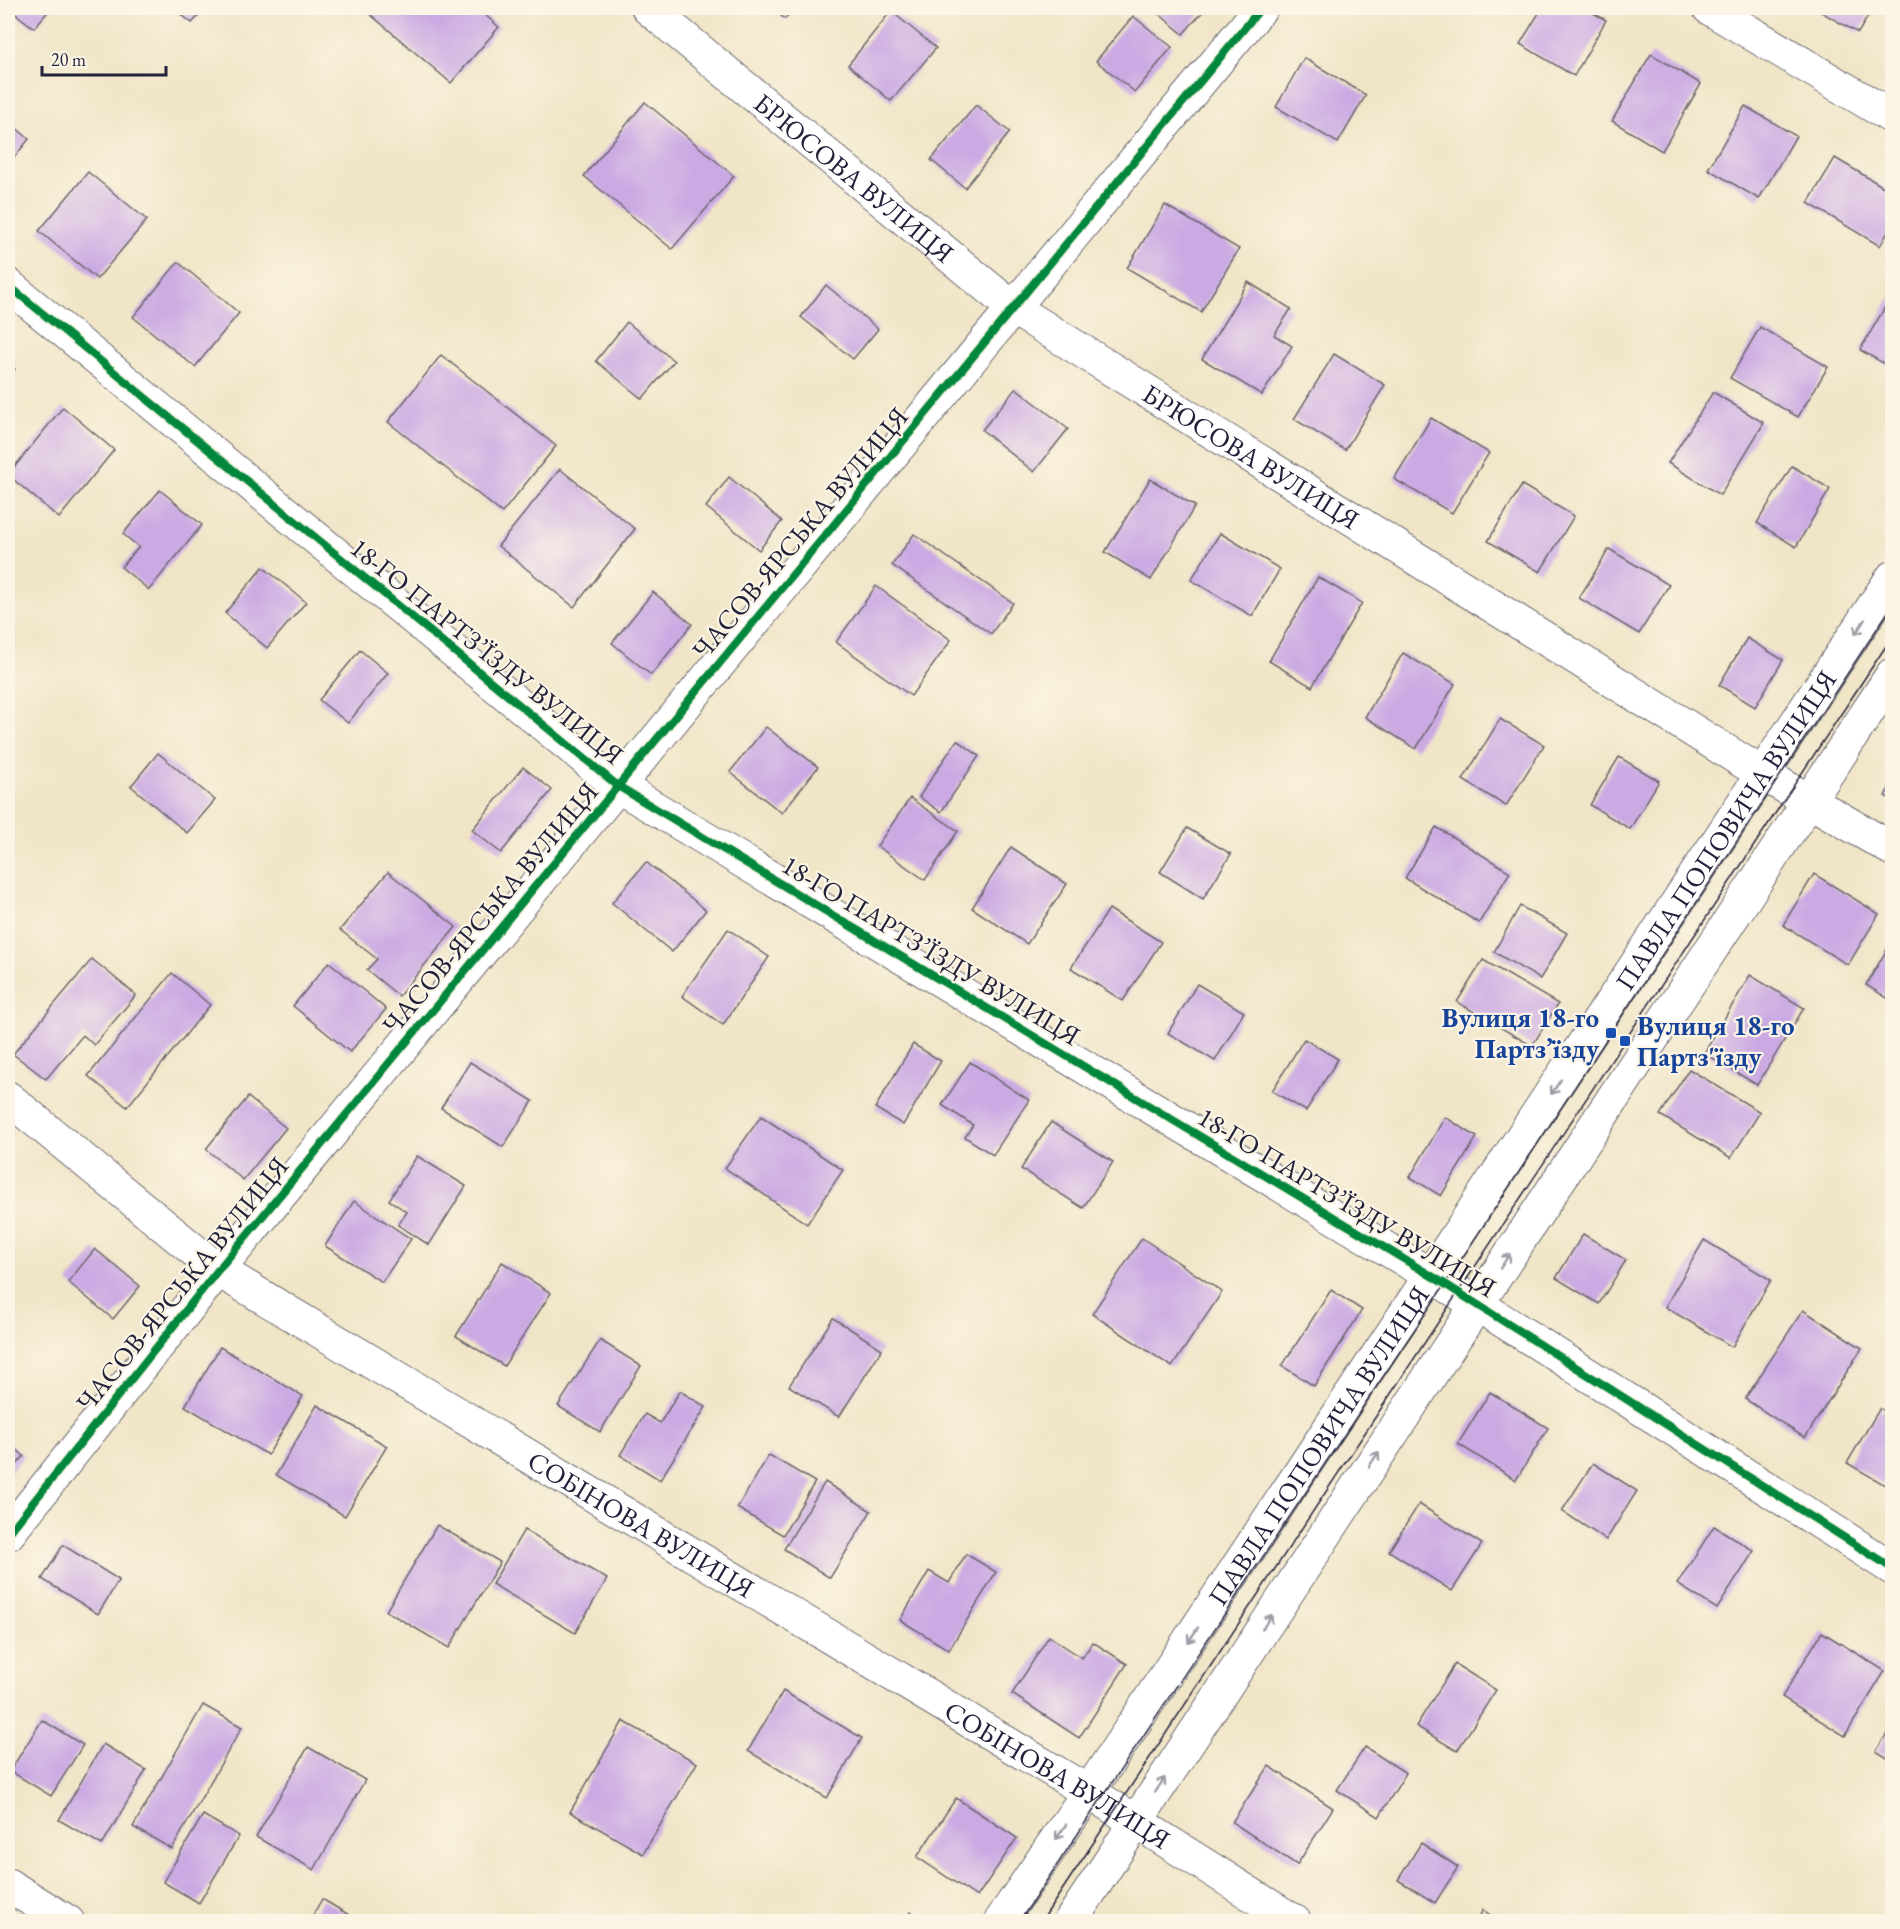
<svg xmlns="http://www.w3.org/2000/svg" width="1900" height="1929" viewBox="0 0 1900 1929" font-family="'EB Garamond',serif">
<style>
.building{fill:#cbaae3}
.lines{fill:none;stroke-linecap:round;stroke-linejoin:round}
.minor-casing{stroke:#6a666c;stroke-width:35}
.secondary-casing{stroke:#6a666c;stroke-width:35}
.minor{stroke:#fff;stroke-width:33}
.secondary{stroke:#fff;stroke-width:33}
.tram{stroke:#22223b;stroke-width:1.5}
.cycleway-casing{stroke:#fcf5e5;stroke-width:11}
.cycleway{stroke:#00873e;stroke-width:8}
.oneway{stroke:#9c9ca7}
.transit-dot{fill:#1a4fb4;stroke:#fcf5e5;stroke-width:2}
.labels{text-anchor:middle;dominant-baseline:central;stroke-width:4.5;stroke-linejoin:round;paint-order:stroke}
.street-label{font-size:27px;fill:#22223b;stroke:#fcf5e5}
.transit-label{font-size:27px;font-weight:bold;fill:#164399;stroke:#fcf5e5;text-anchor:end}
</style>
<rect width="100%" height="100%" fill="#fcf5e5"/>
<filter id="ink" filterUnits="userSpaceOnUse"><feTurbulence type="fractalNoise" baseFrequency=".0167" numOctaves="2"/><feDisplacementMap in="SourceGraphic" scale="12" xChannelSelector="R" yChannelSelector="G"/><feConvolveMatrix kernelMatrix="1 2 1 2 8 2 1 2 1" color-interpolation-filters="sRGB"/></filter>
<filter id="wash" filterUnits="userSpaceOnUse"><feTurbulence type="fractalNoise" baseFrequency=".008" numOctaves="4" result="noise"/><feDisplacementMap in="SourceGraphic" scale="24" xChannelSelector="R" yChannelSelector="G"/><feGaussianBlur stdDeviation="1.35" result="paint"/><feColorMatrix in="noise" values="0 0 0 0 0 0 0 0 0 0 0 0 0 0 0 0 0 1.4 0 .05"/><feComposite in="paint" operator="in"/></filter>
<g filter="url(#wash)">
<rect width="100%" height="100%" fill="#f0e5c7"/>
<g id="blocks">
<g class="building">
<path d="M8,8H51L34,28Z"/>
<path d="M173,8H206L192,23Z"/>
<path d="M363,8H477L499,27L451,83Z"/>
<path d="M771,8H794L785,19Z"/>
<path d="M1152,8H1206L1183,34Z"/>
<path d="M1542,8H1584L1606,20L1574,76L1520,44Z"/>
<path d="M1814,8H1873L1858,33Z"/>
<path d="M891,11L936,48L891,101L848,65Z"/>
<path d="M1133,16L1172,47L1135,92L1096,61Z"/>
<path d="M1651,54L1701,84L1662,151L1612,121Z"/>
<path d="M1304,58L1366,95L1338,143L1276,107Z"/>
<path d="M645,102L734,176L672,249L584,176Z"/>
<path d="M976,105L1010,132L965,188L931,160Z"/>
<path d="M1745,106L1796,136L1759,199L1708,169Z"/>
<path d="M8,121L29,139L8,165Z"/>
<path d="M1835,158L1892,192V225L1880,246L1808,203Z"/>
<path d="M88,172L147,220L97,279L39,231Z"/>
<path d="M1165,205L1239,249L1201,312L1127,268Z"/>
<path d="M178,262L239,313L195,367L133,317Z"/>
<path d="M1248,282L1291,309L1274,335L1292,346L1262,395L1202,359Z"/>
<path d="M826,285L878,329L853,359L801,317Z"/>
<path d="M1892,295V368L1860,350Z"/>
<path d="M627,322L674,361L642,399L596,361Z"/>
<path d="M1760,327L1828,367L1798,417L1730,378Z"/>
<path d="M1334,354L1385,385L1345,450L1294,419Z"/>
<path d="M441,355L556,446L502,513L388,422Z"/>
<path d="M8,363L15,369L8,378Z"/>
<path d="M1016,388L1068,429L1034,472L982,430Z"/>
<path d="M1713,392L1764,423L1720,495L1668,463Z"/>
<path d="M63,407L114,450L59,518L8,475Z"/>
<path d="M1431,418L1489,453L1452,513L1394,479Z"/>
<path d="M1792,466L1830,489L1796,547L1757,523Z"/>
<path d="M560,469L635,529L574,607L498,546Z"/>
<path d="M729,477L782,521L759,550L706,507Z"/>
<path d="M1150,479L1195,506L1151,580L1105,552Z"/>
<path d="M1522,485L1574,516L1540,572L1488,541Z"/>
<path d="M160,490L202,525L149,590L121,567L139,547L123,534Z"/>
<path d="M1220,533L1280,569L1252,616L1191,580Z"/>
<path d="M914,534L1013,603L991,634L892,565Z"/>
<path d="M1609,549L1669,585L1639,634L1579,598Z"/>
<path d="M263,567L306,602L267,648L225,613Z"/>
<path d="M1318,577L1362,603L1312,687L1269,661Z"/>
<path d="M876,586L951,640L911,696L836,642Z"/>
<path d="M653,592L692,624L651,675L612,643Z"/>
<path d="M1747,638L1783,660L1755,707L1719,685Z"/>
<path d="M360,650L388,673L348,723L319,700Z"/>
<path d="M1403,653L1455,684L1416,749L1365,717Z"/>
<path d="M1500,719L1544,745L1506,806L1463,780Z"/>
<path d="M766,727L818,767L782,813L730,772Z"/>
<path d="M957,740L979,756L941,812L919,797Z"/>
<path d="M158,753L215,800L187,833L131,786Z"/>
<path d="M1619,757L1659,781L1630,829L1590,805Z"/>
<path d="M523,767L552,790L501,853L472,830Z"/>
<path d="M1892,783V800L1885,796Z"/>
<path d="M910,798L958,831L925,880L877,846Z"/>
<path d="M1436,827L1510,872L1479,923L1405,878Z"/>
<path d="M1187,828L1231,854L1203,899L1160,872Z"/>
<path d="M1011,847L1067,884L1027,944L972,908Z"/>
<path d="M646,862L706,910L672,952L612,903Z"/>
<path d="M388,872L456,927L399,996L367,970L377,959L340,930Z"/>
<path d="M1814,874L1879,914L1848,965L1783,925Z"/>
<path d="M1520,906L1567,933L1540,979L1494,952Z"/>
<path d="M1109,909L1161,942L1123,1001L1071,968Z"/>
<path d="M728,929L769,957L723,1025L682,996Z"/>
<path d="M1892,941V1001L1866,985Z"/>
<path d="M92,959L136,995L94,1045L83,1035L46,1079L13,1054Z"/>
<path d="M1483,960L1558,1004L1532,1046L1457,1002Z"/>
<path d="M329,962L386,1009L350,1052L293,1006Z"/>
<path d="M172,973L210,1005L127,1107L88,1076Z"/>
<path d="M1750,975L1804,1008L1757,1085L1704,1053Z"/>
<path d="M1197,984L1244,1012L1215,1061L1168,1033Z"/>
<path d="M1304,1039L1338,1059L1306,1111L1272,1091Z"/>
<path d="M913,1044L941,1061L903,1125L875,1108Z"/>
<path d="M470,1062L533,1101L503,1147L441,1108Z"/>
<path d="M970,1062L1029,1100L993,1155L965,1137L973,1125L942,1105Z"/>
<path d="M1689,1069L1760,1112L1731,1158L1660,1115Z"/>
<path d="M248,1097L286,1128L243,1180L206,1149Z"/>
<path d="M761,1116L843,1170L807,1224L725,1168Z"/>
<path d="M1445,1117L1477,1137L1441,1196L1410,1177Z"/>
<path d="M1051,1122L1113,1162L1083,1208L1021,1169Z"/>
<path d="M417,1156L466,1186L429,1245L398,1225L407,1212L389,1200Z"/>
<path d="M354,1201L411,1239L382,1282L325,1246Z"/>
<path d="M1583,1234L1626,1260L1599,1304L1556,1278Z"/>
<path d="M1142,1238L1222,1292L1172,1367L1092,1314Z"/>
<path d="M1704,1240L1771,1280L1732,1347L1665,1307Z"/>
<path d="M95,1249L140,1286L113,1319L68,1282Z"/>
<path d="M502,1262L551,1293L504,1366L456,1336Z"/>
<path d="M1331,1290L1362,1310L1314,1386L1282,1366Z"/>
<path d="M1803,1310L1862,1348L1805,1438L1745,1399Z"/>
<path d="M833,1318L882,1349L839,1417L789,1386Z"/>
<path d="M600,1340L641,1366L600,1432L558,1406Z"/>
<path d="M220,1347L303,1396L268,1455L185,1406Z"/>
<path d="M680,1391L706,1407L660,1480L620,1455L645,1414L660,1423Z"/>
<path d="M1490,1392L1548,1428L1516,1480L1458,1444Z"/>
<path d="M317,1405L387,1446L345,1516L276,1475Z"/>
<path d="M1880,1408L1892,1416V1489L1847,1463Z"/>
<path d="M8,1442L24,1456L8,1475Z"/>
<path d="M769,1455L815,1482L783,1535L737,1508Z"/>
<path d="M1593,1463L1637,1491L1606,1540L1562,1511Z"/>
<path d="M825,1482L871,1511L830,1578L784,1549Z"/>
<path d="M1419,1504L1482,1544L1452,1591L1389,1551Z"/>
<path d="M437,1525L500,1562L449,1648L386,1611Z"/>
<path d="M1714,1526L1754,1551L1717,1609L1677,1584Z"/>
<path d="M524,1530L607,1579L575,1633L492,1584Z"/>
<path d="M63,1545L119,1580L98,1614L42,1579Z"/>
<path d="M966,1554L996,1572L949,1650L900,1620L929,1571L949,1583Z"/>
<path d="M1822,1632L1885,1671L1845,1736L1782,1697Z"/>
<path d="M1049,1636L1082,1658L1093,1642L1127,1664L1079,1738L1012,1694Z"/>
<path d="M1455,1664L1496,1690L1457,1751L1416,1726Z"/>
<path d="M783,1691L862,1738L827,1798L748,1751Z"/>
<path d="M203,1705L242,1727L172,1849L133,1827Z"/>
<path d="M42,1720L83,1745L51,1796L10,1771Z"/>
<path d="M623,1721L697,1763L643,1854L570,1812Z"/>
<path d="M1892,1726V1761L1876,1751Z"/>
<path d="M103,1744L146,1770L102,1845L59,1820Z"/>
<path d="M308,1747L365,1780L314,1870L256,1837Z"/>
<path d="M1365,1747L1406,1773L1379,1817L1337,1790Z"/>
<path d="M1269,1766L1333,1808L1297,1865L1232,1822Z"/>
<path d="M956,1798L1017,1838L977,1897L917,1857Z"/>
<path d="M203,1815L239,1836L199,1903L163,1882Z"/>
<path d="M1421,1843L1458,1867L1435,1903L1398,1880Z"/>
<path d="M322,1899L361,1922H309Z"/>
<path d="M1483,1910L1501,1922H1476Z"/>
<path d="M911,1912L927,1922H905Z"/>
</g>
</g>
</g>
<g filter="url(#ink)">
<use href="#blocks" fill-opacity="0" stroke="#6a666c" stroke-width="1.5"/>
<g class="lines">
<g class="minor-casing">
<g id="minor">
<path id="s1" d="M648,8L1013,308L1763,774L1892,849"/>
<path d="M1709,8L1892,117"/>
<path d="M8,285L618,786L1445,1284L1892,1568"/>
<path id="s2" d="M8,1098L218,1270L1100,1799L1295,1922"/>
<path d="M8,1534L218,1270L1261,8"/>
<path d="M8,1885L68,1922"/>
</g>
</g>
<g class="secondary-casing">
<g id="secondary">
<path id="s3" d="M1000,1922L1088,1793L1892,578"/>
<path d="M1070,1922L1892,675"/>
</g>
</g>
<use href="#minor" class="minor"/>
<use href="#secondary" class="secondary"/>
<g class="tram">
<path d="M1019,1922L1445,1284L1892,606"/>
<path d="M1041,1922L1892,637"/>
</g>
<g class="cycleway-casing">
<g id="cycleway">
<path d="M8,285L618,786L1445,1284L1892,1568"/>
<path d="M8,1534L218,1270L1261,8"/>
</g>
</g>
<use href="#cycleway" class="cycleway"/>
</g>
<defs><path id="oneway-shaft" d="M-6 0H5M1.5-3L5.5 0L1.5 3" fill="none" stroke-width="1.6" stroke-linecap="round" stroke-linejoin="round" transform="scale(1.5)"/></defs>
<g class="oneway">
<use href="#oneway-shaft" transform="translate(1860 627) rotate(123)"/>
<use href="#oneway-shaft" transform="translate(1556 1087) rotate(124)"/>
<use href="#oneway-shaft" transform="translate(1505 1261) rotate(-57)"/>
<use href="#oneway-shaft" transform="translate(1374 1459) rotate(-57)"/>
<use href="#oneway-shaft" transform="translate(1267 1622) rotate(-57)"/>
<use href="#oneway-shaft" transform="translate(1193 1635) rotate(124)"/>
<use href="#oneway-shaft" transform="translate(1160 1785) rotate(-57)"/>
<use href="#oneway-shaft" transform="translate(1061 1832) rotate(124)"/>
</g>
</g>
<g class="transit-dot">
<rect x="1605" y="1027" width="12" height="12" rx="3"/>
<rect x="1619" y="1035" width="12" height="12" rx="3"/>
</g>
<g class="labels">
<g class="street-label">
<text stroke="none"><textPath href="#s1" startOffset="267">БРЮСОВА ВУЛИЦЯ</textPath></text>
<text stroke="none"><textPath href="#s1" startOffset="753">БРЮСОВА ВУЛИЦЯ</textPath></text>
<text transform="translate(800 533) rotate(-50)">ЧАСОВ-ЯРСЬКА ВУЛИЦЯ</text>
<text transform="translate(487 651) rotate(39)">18-ГО ПАРТЗ’ЇЗДУ ВУЛИЦЯ</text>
<text stroke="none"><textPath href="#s3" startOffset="1311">ПАВЛА ПОПОВИЧА ВУЛИЦЯ</textPath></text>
<text transform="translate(490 908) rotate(-50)">ЧАСОВ-ЯРСЬКА ВУЛИЦЯ</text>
<text transform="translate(931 950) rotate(31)">18-ГО ПАРТЗ’ЇЗДУ ВУЛИЦЯ</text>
<text transform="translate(1347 1202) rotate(31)">18-ГО ПАРТЗ’ЇЗДУ ВУЛИЦЯ</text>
<text transform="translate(182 1284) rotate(-51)">ЧАСОВ-ЯРСЬКА ВУЛИЦЯ</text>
<text stroke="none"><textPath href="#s3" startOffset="573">ПАВЛА ПОПОВИЧА ВУЛИЦЯ</textPath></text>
<text stroke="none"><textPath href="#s2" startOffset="765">СОБІНОВА ВУЛИЦЯ</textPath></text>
<text stroke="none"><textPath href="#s2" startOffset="1251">СОБІНОВА ВУЛИЦЯ</textPath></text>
</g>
<g class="transit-label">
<text x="1599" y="1017">Вулиця 18-го<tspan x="1599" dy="31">Партз’їзду</tspan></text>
<text x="1637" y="1025" text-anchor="start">Вулиця 18-го<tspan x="1637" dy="31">Партз'їзду</tspan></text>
</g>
</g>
<rect width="1900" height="1929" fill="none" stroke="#fcf5e5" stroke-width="30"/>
<path d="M42 66v9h124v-9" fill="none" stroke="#22223b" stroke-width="3"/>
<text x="51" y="66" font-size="18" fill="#22223b" stroke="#fcf5e5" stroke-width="4.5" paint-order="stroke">20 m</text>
</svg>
